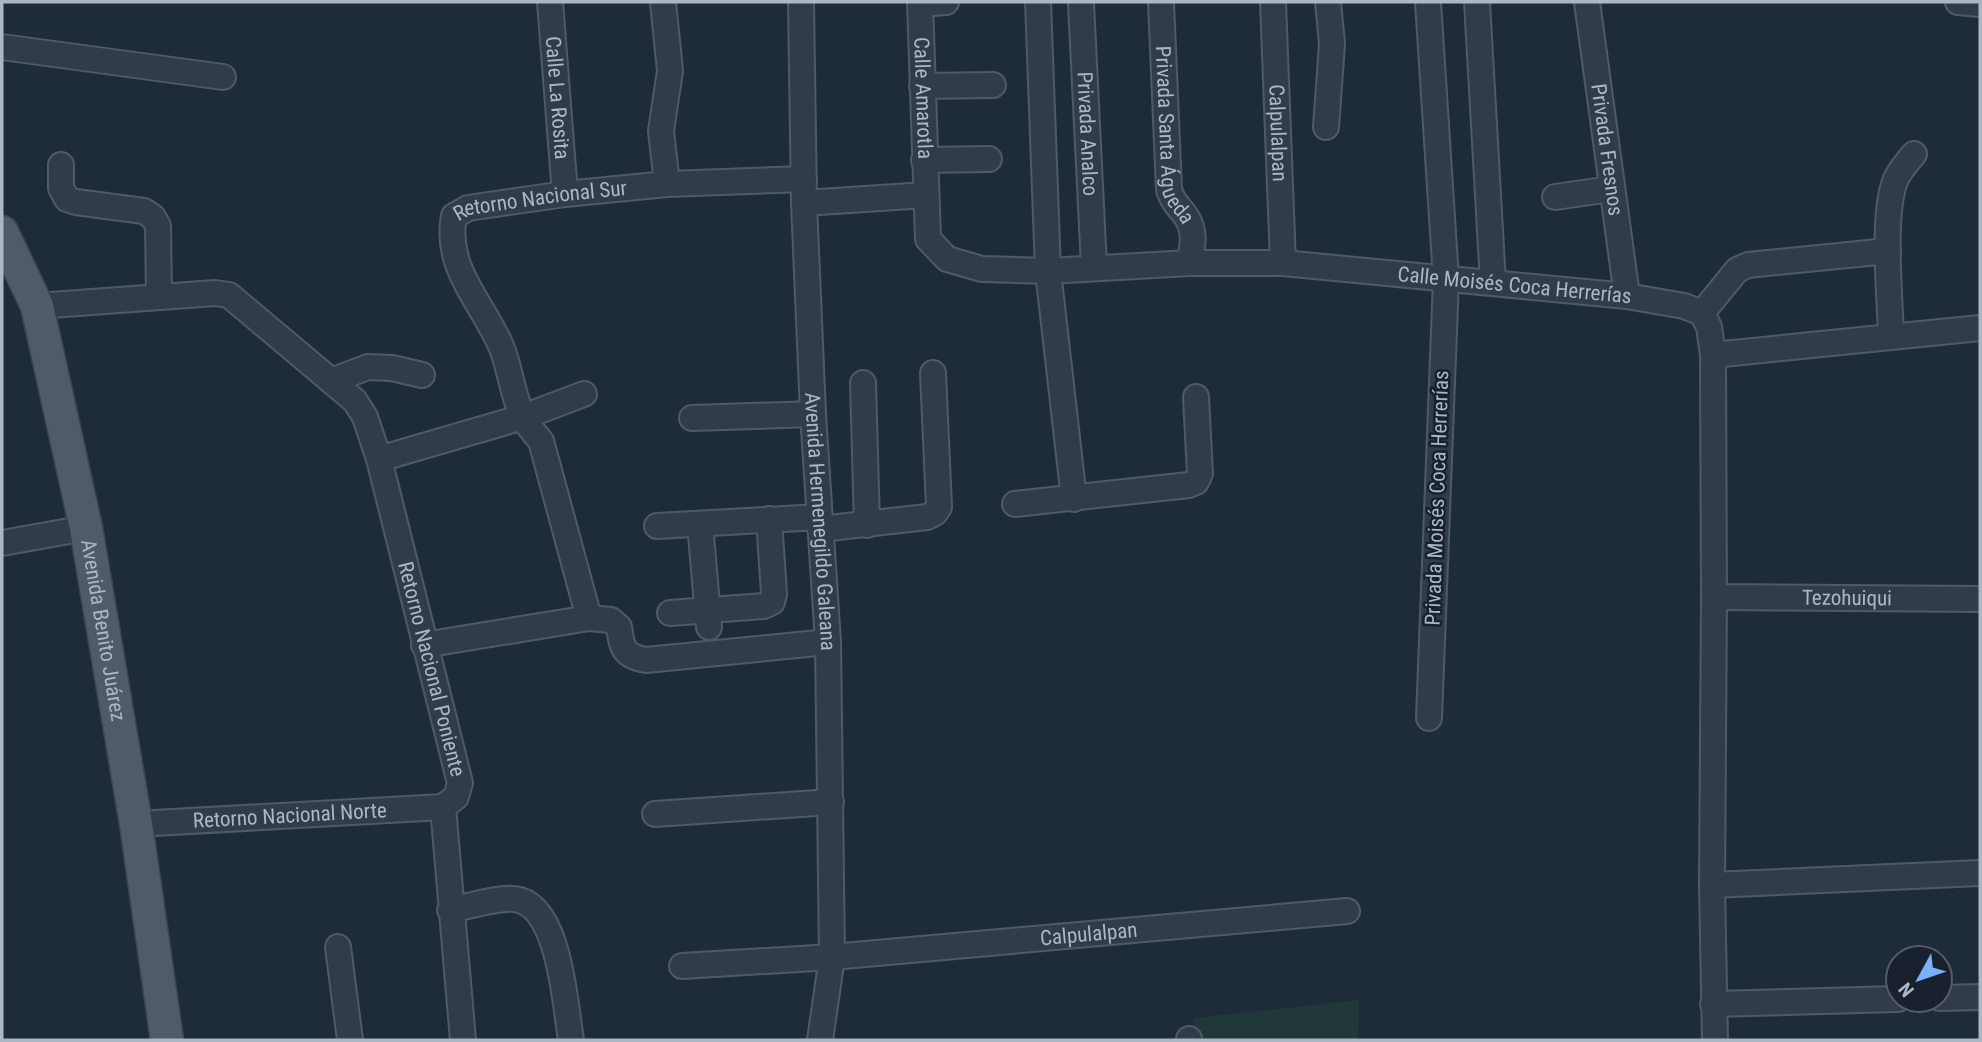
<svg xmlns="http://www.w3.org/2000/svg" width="1982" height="1042" viewBox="0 0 1982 1042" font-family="'Roboto Condensed',sans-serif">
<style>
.green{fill:#203839}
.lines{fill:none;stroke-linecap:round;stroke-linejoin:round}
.minor-casing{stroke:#4f5a67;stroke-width:28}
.major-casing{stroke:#3b4552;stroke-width:35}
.minor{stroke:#323c49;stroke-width:24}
.major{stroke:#4f5b69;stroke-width:32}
.labels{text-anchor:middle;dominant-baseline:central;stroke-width:5;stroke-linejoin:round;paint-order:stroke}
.street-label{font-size:21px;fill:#acb7c6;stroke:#18212d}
</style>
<rect width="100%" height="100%" fill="#1e2b38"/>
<path class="green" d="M1359,1000L1358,1040H1194L1193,1018Z"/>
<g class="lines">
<g class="minor-casing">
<g id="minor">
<path id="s1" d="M550,2L565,194"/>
<path d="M663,2L670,71L661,131L667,184"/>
<path id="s2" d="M801,2L804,203L813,414L828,642L832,957L820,1040"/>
<path id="s3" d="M920,2L928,239L947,259L982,269L1048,271L1190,263H1283L1627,296L1684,306L1702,313L1709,327L1713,355L1714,597L1712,885L1715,1040"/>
<path d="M1038,2L1048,271L1074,499"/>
<path id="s4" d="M1161,2L1169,190C1174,206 1180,206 1187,218C1196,232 1192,247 1190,263"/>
<path id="s5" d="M1273,2L1283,263"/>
<path d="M1428,2L1446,279L1429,718"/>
<path d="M1477,2L1493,283"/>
<path id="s6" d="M1587,2L1627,296"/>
<path d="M1958,2L1980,4"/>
<path id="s7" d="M1081,3L1094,267"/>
<path d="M920,4L946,2"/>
<path d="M2,47L223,77"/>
<path d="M922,86L993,85"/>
<path d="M1326,127L1332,44L1328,2"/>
<path d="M924,160L989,159"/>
<path d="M61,165V188L67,199L76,202L144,211L153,217L158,226L159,297"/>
<path d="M1555,197L1611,189"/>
<path d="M804,203L926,195"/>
<path id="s8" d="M37,306L215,293L229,295L355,401L365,417L379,459L460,783L456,797L443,807"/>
<path d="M1702,313L1737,270L1748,265L1888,251"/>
<path d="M1891,336C1890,299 1881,207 1897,177C1901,169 1908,161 1914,154"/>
<path d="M1713,355L1980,328"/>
<path d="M331,381L368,367L392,368L422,375"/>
<path d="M863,383L867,525"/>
<path d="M692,418L813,414"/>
<path d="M379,459L523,417L584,394"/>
<path d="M1015,504L1189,485L1196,482L1200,474L1196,397"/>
<path d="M700,524L709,627"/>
<path d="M657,526L819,517"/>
<path d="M820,529L927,517L935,513L939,507L933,373"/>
<path d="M2,543L86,528"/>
<path id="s9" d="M1714,597L1980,599"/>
<path d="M670,613L764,606L772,602L774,594L769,519"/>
<path id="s10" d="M589,618L541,441C535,434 529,427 524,419C512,397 511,369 501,346C482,302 444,268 454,216L468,208L565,194L667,184L804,179"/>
<path d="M424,645L589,618L611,620L619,627C622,649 624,656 646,660L828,642"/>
<path d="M443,807L463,1040"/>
<path d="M655,814L831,802"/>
<path id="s11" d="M136,824L443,807"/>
<path d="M1712,885L1980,873"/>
<path d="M450,910C466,907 500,897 514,899C560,903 565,1005 571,1040"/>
<path d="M338,947L350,1040"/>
<path id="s12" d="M682,966L832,957L1347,911"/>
<path d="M1940,998L1980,997"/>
<path d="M1713,1004L1898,999"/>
<path d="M1189,1039V1040"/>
</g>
</g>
<g class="major-casing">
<g id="major">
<path id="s13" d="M2,232L37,306L86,528L136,824L167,1040"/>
</g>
</g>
<use href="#minor" class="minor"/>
<use href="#major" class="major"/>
</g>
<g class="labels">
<g class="street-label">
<text stroke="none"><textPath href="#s1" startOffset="96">Calle La Rosita</textPath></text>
<text stroke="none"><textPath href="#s3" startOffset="96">Calle Amarotla</textPath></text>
<text stroke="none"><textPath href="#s4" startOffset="135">Privada Santa Águeda</textPath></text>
<text stroke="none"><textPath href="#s5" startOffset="131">Calpulalpan</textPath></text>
<text stroke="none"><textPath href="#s7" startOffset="131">Privada Analco</textPath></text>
<text stroke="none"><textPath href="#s6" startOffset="149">Privada Fresnos</textPath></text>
<text stroke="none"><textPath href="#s10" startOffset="518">Retorno Nacional Sur</textPath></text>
<text stroke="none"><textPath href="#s3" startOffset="835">Calle Moisés Coca Herrerías</textPath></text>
<text transform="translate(1437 498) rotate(-88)">Privada Moisés Coca Herrerías</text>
<text stroke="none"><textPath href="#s2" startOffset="520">Avenida Hermenegildo Galeana</textPath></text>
<text stroke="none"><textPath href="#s9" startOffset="133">Tezohuiqui</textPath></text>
<text stroke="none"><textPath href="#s13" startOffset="413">Avenida Benito Juárez</textPath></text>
<text stroke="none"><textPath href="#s8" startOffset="637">Retorno Nacional Poniente</textPath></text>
<text stroke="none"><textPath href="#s11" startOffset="154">Retorno Nacional Norte</textPath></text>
<text stroke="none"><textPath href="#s12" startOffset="408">Calpulalpan</textPath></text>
</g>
</g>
<rect width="1982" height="1042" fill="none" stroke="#acb7c6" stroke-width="7"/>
<g transform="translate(1919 979) rotate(230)"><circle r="33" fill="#18212d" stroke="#535d6a" stroke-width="2"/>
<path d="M0-5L12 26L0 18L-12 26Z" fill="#78b2ff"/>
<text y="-10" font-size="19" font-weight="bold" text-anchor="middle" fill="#acb7c6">N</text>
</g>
</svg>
